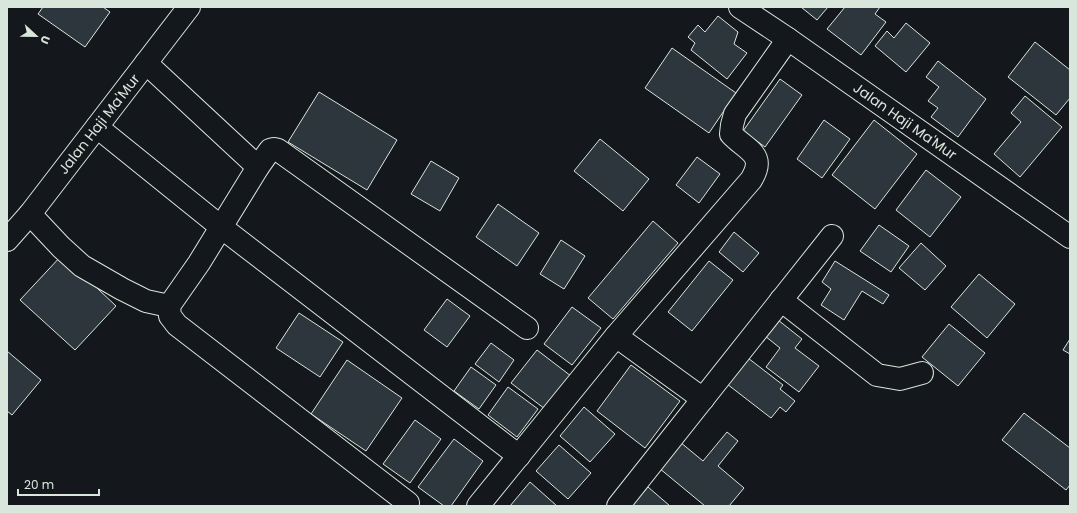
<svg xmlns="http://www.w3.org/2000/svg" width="1077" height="513" viewBox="0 0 1077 513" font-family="Poppins,sans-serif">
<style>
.building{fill:#2c363c;stroke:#d8e6dc}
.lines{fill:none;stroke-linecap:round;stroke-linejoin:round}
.street-casing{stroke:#d8e6dc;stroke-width:24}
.street{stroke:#14181c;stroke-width:22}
.labels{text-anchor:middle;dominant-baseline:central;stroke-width:3;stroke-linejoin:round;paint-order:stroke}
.street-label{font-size:14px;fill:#d8e6dc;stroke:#14181c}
</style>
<rect width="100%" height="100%" fill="#14181c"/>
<g class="building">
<path d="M43,7H103L110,12L85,47L38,14Z"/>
<path d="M801,7H828L817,20Z"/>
<path d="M845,7H880L875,14L886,22L861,55L827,29Z"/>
<path d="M718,16L738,32L734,44L747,53L727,79L691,50L695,43L688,37L698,25L705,32Z"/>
<path d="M906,23L930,43L906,72L875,46L887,31L894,38Z"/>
<path d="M1035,42L1070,70V98L1056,115L1008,77Z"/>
<path d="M672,48L736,93L709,133L645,88Z"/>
<path d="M938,61L986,99L958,137L931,117L938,108L928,101L939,87L926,77Z"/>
<path d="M780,79L802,95L765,147L743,131Z"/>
<path d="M319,92L397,140L367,190L288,142Z"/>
<path d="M1025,96L1062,127L1020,177L994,154L1021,122L1011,113Z"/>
<path d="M824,120L850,139L822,178L797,159Z"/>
<path d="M874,120L917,154L875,209L832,175Z"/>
<path d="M600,139L649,179L623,211L574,171Z"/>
<path d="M697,157L720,174L699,203L676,185Z"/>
<path d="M431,161L459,178L440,211L411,194Z"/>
<path d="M926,170L961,197L930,237L896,210Z"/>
<path d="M498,204L539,233L517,266L476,237Z"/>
<path d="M653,221L678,243L613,319L588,298Z"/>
<path d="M879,225L909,246L891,272L860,251Z"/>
<path d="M734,232L759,253L743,272L719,252Z"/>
<path d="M561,240L585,256L564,289L540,274Z"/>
<path d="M921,243L946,266L925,290L899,268Z"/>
<path d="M62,255L116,306L75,350L20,300Z"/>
<path d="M709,261L733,280L692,331L668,312Z"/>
<path d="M835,261L889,295L883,304L862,291L844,320L821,305L831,289L822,282Z"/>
<path d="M979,274L1015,304L987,338L951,307Z"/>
<path d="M447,299L470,316L447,347L424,330Z"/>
<path d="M572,307L601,328L572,365L544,344Z"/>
<path d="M299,313L343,342L320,377L276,348Z"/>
<path d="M778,320L802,339L795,348L819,366L799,392L766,367L780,348L765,336Z"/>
<path d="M949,324L985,353L958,386L922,357Z"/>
<path d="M1070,339V354L1063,350Z"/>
<path d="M491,343L514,360L499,382L475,364Z"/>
<path d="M537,350L571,376L545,409L511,383Z"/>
<path d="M7,351L41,380L12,415L7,411Z"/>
<path d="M748,358L783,385L780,389L795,401L786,412L780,407L771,418L727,384Z"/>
<path d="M347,360L402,398L366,451L311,414Z"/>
<path d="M631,365L680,401L645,448L597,411Z"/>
<path d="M471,367L496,385L479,409L454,391Z"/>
<path d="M508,387L538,409L517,437L488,415Z"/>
<path d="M584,407L615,434L590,462L560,436Z"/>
<path d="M1024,413L1070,448V485L1066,490L1002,440Z"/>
<path d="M415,420L441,439L410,483L383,464Z"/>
<path d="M727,432L738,441L718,466L744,488L729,506H705L659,468L680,442L703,461Z"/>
<path d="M454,439L483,461L451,506H444L418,487Z"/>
<path d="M559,445L591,473L568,499L536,471Z"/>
<path d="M530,482L557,506H510Z"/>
<path d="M648,487L670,506H631Z"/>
</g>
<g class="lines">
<g class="street-casing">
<g id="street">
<path d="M740,7L788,39L1070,237"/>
<path d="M146,63L258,167"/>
<path d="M97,127L221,227L519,456"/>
<path d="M30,214L61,247L82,266L122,289L146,301L169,306"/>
<path d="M7,240L30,214L189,7"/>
<path d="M781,300L877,375L900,379L922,373"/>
<path d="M616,336L703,399"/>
<path d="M408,503L177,325L170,316L169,306L199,263L258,167L270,150L274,149L278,150L527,328"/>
<path d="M478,506L616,336L751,180C767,154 747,151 731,134L732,125L735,114L788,39"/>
<path d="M618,506L832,236"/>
</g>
</g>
<use href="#street" class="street"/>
</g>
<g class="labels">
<g class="street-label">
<text transform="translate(905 121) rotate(35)">Jalan Haji Ma'Mur</text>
<text transform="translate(99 124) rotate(-52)">Jalan Haji Ma'Mur</text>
</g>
</g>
<rect width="1077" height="513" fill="none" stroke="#d8e6dc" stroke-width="16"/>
<g transform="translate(36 36) rotate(112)" stroke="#14181c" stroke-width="3" paint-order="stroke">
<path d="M0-3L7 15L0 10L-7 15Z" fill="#d8e6dc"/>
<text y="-6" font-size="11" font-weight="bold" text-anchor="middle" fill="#d8e6dc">U</text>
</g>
<path d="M18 489v6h81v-6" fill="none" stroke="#d8e6dc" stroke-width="2"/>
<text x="24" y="489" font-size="12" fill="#d8e6dc" stroke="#14181c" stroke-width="3" paint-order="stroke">20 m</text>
</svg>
